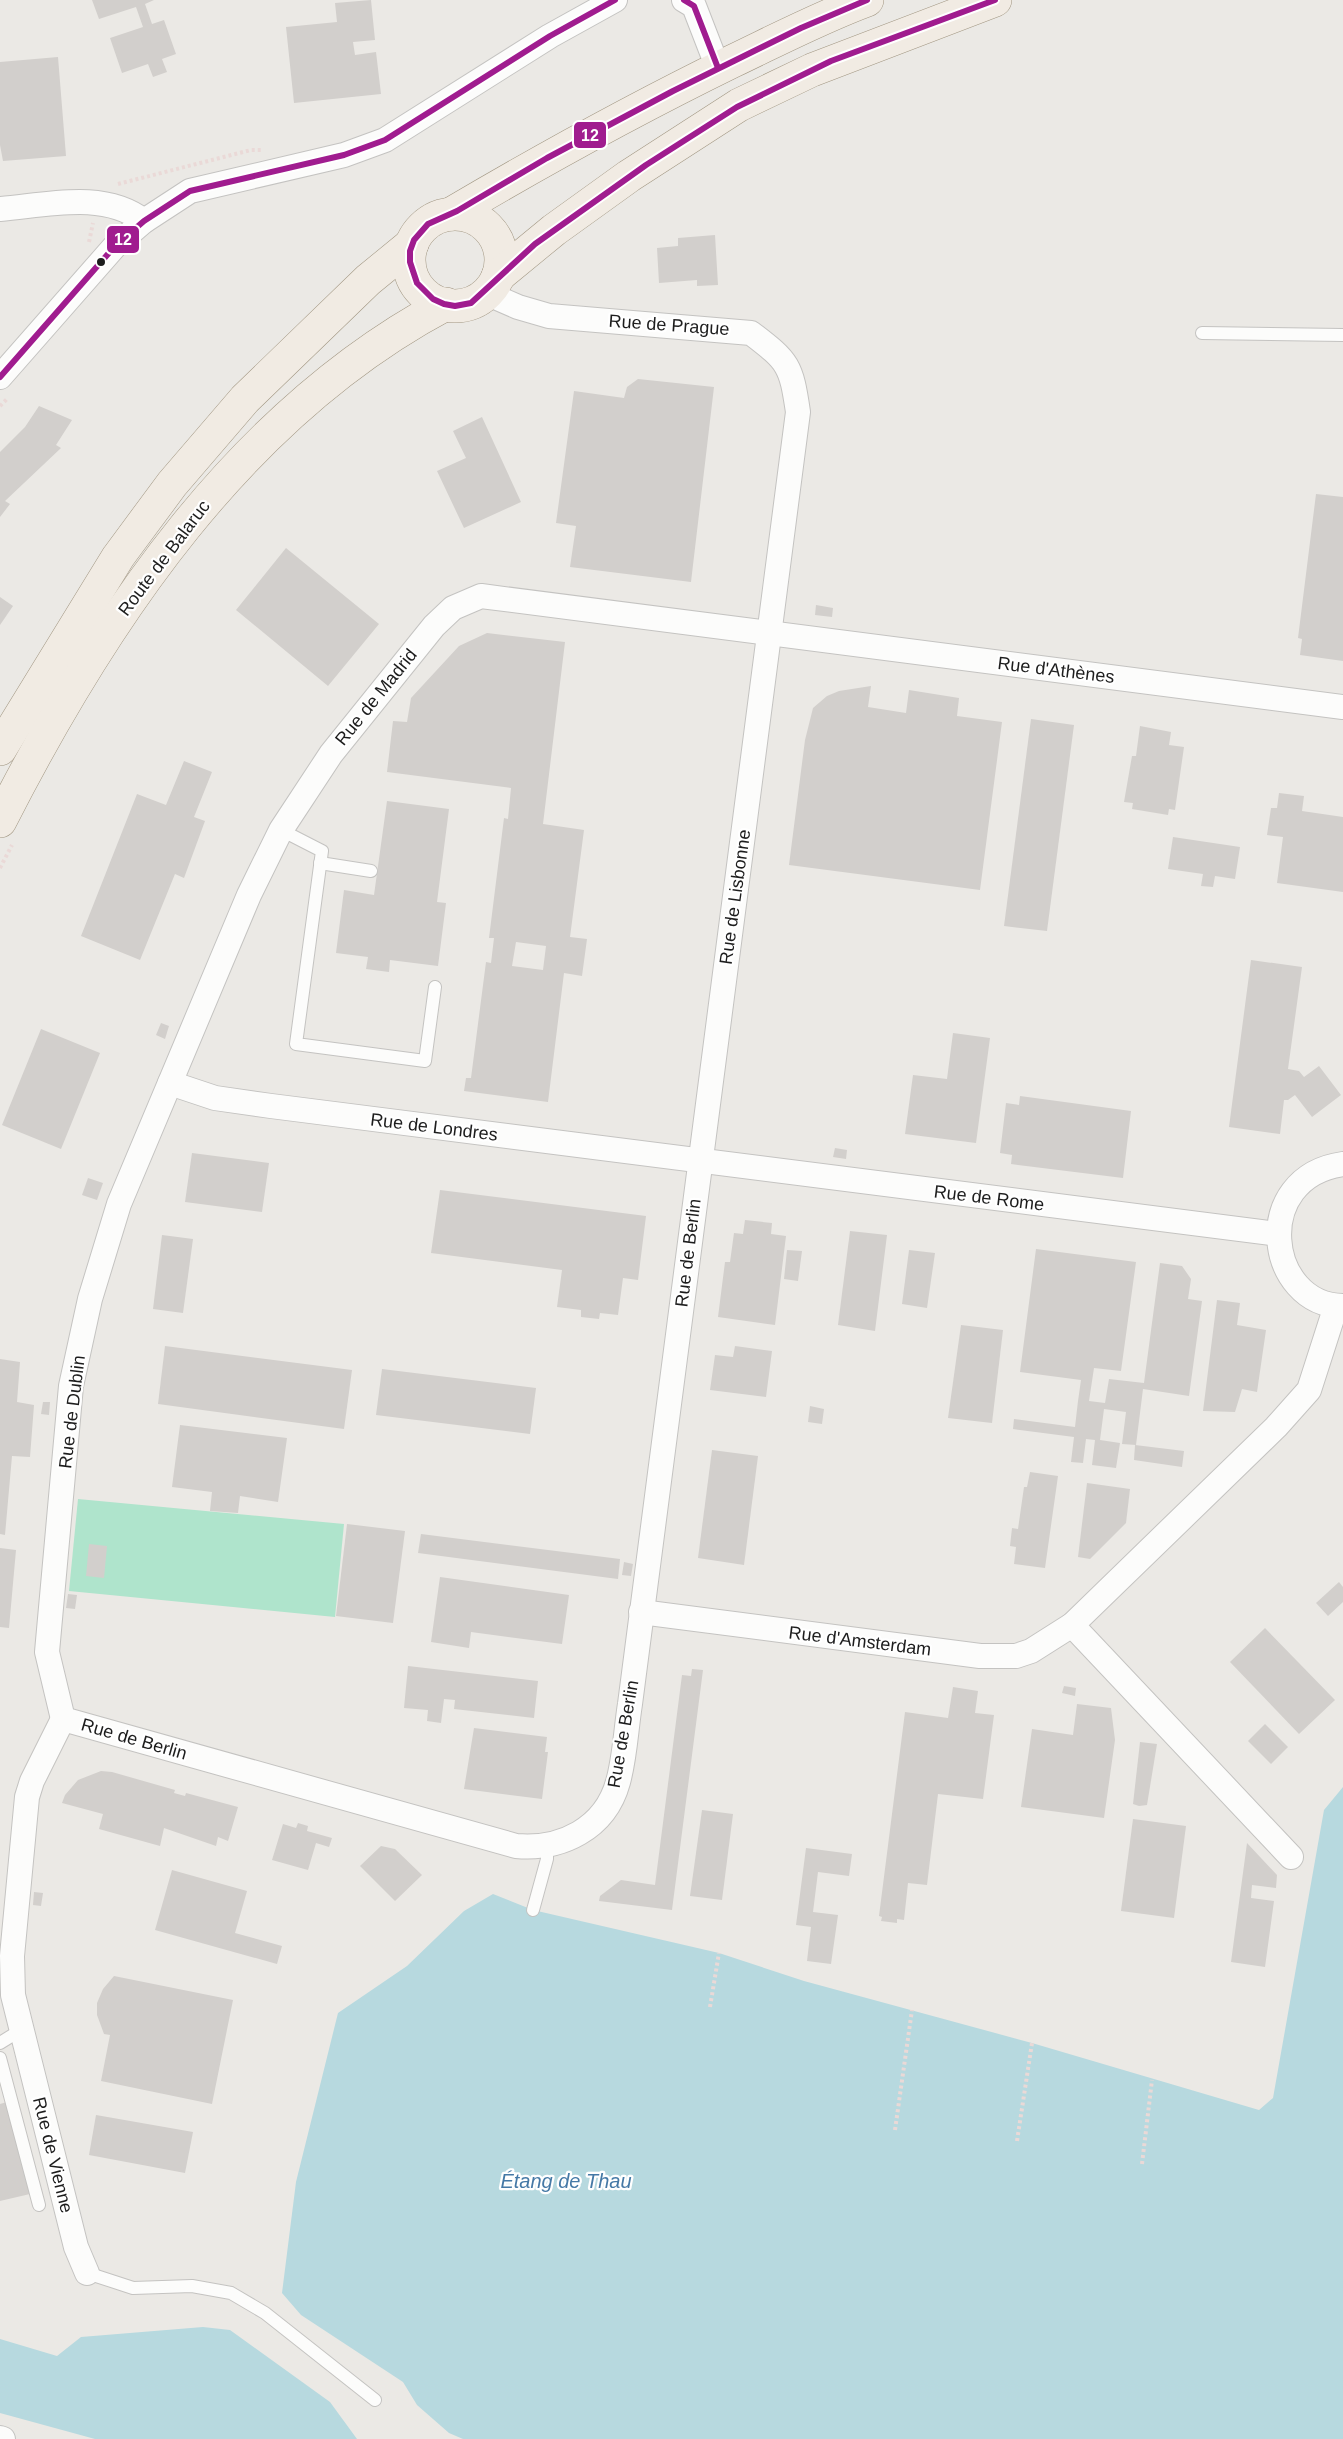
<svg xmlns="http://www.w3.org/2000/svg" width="1343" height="2439" viewBox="0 0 1343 2439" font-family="Arial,sans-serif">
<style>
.pitch{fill:#afe4cc}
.water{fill:#b7d9df}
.building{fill:#d2cfcc;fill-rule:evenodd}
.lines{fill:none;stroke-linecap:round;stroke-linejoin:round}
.service-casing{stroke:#c4c3c1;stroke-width:14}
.minor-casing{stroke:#c4c3c1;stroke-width:26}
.primary-casing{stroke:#a19682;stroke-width:34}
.path{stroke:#ead9d7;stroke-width:4;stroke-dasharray:3 3;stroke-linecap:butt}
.service{stroke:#fcfcfb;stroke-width:12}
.minor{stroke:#fcfcfb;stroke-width:24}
.primary{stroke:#f1ebe3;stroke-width:33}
.bus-1-casing{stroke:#fff;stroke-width:10}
.bus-1{stroke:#a01c8f;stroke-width:6}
.bus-dot{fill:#1d1d1d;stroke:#fff;stroke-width:2}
.labels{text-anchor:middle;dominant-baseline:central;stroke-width:4.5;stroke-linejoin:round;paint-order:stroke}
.street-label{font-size:18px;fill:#1d1d1d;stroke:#fff}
.water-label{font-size:20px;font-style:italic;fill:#4579a6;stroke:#fff}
.line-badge{stroke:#fff;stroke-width:2}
.badge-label{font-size:16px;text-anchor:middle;font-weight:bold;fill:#fff}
</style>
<rect width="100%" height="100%" fill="#ebe9e5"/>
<path class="pitch" d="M78,1499L344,1524L335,1617L69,1591Z"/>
<g class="water">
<path d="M1343,1787V2439H463L449,2433L417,2405L403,2382L301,2315L282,2293L296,2182L338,2013L407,1966L464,1911L493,1894L533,1910L719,1953L804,1981L1032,2043L1259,2110L1273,2098L1324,1810Z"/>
<path d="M203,2327L230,2330L330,2402L357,2439H95L0,2413V2339L57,2356L81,2337Z"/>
</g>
<g class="building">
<path d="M92,0H154L145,4L152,24L164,20L176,54L162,59L167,72L153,77L148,64L122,73L110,38L143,27L136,7L99,19Z"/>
<path d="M371,0L375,40L353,42L355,55L376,52L381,94L294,103L286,27L337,22L335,3Z"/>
<path d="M58,57L66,156L3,161L0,145V62Z"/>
<path d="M715,235L718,285L697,286V280L659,283L657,248L678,246V238Z"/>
<path d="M638,379L714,387L691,582L570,567L576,526L556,523L574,391L624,398L627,387Z"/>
<path d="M39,406L72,420L56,445L61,448L5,501L10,504L0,517V452L25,427Z"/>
<path d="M482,417L521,502L464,528L437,471L466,458L453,431Z"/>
<path d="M1316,494L1343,497V661L1300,655L1302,639L1298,638Z"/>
<path d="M286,548L379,624L328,686L236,610Z"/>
<path d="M0,597L13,606L0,625Z"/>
<path d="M816,605L833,608L832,617L815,615Z"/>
<path d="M487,633L565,642L543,824L584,830L570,937L587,939L582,976L564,973L548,1102L464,1091L466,1078H471L486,962L491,963L494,938H489L504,818L508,819L511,788L387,772L393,721L407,722L411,698L459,646ZM516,942L546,946L543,970L512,966Z"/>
<path d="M871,686L868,707L906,713L909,690L959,698L957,716L1002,722L980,890L789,865L805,740L813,708L827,696L839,691Z"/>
<path d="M1031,719L1074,725L1047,931L1004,926Z"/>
<path d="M1140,726L1171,732L1169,745L1184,747L1175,810L1169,809L1168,815L1132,809L1133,803L1124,802L1132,756H1136Z"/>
<path d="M184,761L212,772L194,817L205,821L184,878L175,874L140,960L81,936L137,794L166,805Z"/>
<path d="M1279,793L1304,796L1302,811L1343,817V892L1277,883L1283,837L1267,835L1271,808H1277Z"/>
<path d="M387,801L449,809L437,902L446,903L438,966L390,960L389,972L366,969L368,957L336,953L344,890L374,895Z"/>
<path d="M1173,837L1240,847L1235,879L1215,876L1213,887L1201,886L1203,874L1168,869Z"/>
<path d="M1251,960L1302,967L1288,1069L1299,1071L1304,1077L1319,1066L1341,1095L1312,1117L1295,1095L1288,1100H1284L1280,1134L1229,1127Z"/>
<path d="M161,1023L169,1026L165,1039L156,1035Z"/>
<path d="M41,1029L100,1053L61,1149L2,1125Z"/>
<path d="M953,1033L990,1038L976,1143L905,1134L913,1075L947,1079Z"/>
<path d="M1020,1096L1131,1111L1123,1178L1011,1164L1012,1155L1000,1153L1006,1103L1019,1105Z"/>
<path d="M835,1148L847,1150L846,1159L833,1157Z"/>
<path d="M192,1153L269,1163L262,1212L185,1202Z"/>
<path d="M88,1178L103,1183L97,1200L82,1195Z"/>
<path d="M440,1190L646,1216L638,1280L623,1278L618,1315L600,1313L599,1319L581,1317V1310L557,1307L562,1270L431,1253Z"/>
<path d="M745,1220L772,1223L771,1234L786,1236L775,1325L718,1317L725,1262H730L734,1233L743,1234Z"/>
<path d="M850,1231L887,1235L875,1331L838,1325Z"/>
<path d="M162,1235L193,1239L183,1313L153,1309Z"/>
<path d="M1036,1249L1136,1262L1121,1371L1094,1368L1089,1401L1105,1403L1109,1379L1144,1383L1160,1263L1182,1266L1191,1279L1188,1299L1202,1301L1189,1396L1143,1389L1136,1445L1122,1444L1126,1412L1104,1409L1100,1440L1120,1443L1116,1468L1092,1465L1095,1440L1086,1439L1083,1463L1071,1462L1074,1437L1013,1429L1014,1419L1075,1427L1078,1401L1081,1380L1020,1372Z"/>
<path d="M787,1250L802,1251L798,1281L784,1279Z"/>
<path d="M909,1250L935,1253L927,1308L902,1304Z"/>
<path d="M1217,1300L1240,1303L1237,1325L1266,1330L1257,1392L1242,1389L1235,1412L1203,1411Z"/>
<path d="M961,1325L1003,1330L992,1423L948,1418Z"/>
<path d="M165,1346L352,1370L344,1429L158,1404Z"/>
<path d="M735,1346L772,1351L766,1397L710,1390L715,1355L733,1357Z"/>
<path d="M0,1359L20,1362L17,1402L34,1405L30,1457L12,1456L5,1535L0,1534Z"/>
<path d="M382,1369L536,1388L530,1434L376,1415Z"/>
<path d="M43,1402H50L49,1415L41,1414Z"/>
<path d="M810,1406L824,1409L822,1424L808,1422Z"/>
<path d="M180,1425L287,1438L278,1502L240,1496L238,1513L210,1511L212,1492L172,1487Z"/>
<path d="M1135,1445L1184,1451L1182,1467L1134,1460Z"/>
<path d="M712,1450L758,1456L744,1565L698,1558Z"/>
<path d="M1030,1472L1058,1476L1045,1568L1014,1564L1016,1547L1010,1546L1012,1528L1018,1529L1024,1487H1027Z"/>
<path d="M1087,1483L1130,1489L1126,1523L1090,1559L1078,1557Z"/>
<path d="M347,1524L405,1531L393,1623L336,1616Z"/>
<path d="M421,1534L620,1559L618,1579L418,1553Z"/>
<path d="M89,1544L107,1546L104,1578L86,1576Z"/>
<path d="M0,1548L16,1550L9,1628L0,1627Z"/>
<path d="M624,1562L633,1564L631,1576L622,1575Z"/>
<path d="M440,1577L569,1595L562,1644L471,1632L469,1648L431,1642Z"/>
<path d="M1339,1582L1343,1587V1602L1328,1616L1316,1603Z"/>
<path d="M68,1594L77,1595L75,1609L66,1608Z"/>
<path d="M1265,1628L1335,1700L1299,1734L1230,1662Z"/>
<path d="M408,1666L538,1681L534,1718L454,1709L455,1700L444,1699L441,1723L427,1721L428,1710L404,1708Z"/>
<path d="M692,1669L703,1670L672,1910L599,1901L600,1896L621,1880L655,1885L682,1675L691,1676Z"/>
<path d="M1064,1686L1076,1688L1075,1696L1062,1693Z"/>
<path d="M953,1687L978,1691L975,1713L994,1715L983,1799L938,1794L927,1885L908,1883L904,1920L897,1919V1923L881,1921L882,1917L879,1916L905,1712L948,1718Z"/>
<path d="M1077,1704L1111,1708L1115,1740L1104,1818L1021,1807L1032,1729L1073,1735Z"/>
<path d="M1265,1724L1288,1747L1271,1764L1248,1741Z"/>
<path d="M474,1728L547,1737L545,1752H548L542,1799L464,1789Z"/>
<path d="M1140,1742L1157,1744L1147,1805L1139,1806L1133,1804Z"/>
<path d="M101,1771L112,1772L175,1790L174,1793L185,1796L186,1793L238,1807L228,1841L218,1837L216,1846L164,1828L160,1846L99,1829L103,1814L62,1803L65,1795L78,1780Z"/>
<path d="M702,1810L733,1814L722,1900L690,1896Z"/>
<path d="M1133,1819L1186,1826L1174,1918L1121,1911Z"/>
<path d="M298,1823L308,1826L307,1831L332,1838L329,1847L316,1843L308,1870L272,1860L283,1824L296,1828Z"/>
<path d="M1247,1843L1277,1875L1276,1888L1252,1885L1251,1898L1274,1901L1265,1967L1231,1962Z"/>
<path d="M381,1846L395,1849L422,1875L395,1901L360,1866Z"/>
<path d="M806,1848L852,1854L849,1876L818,1872L813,1912L838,1915L831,1964L807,1961L811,1927L796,1925Z"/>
<path d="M172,1870L247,1891L235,1933L282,1946L277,1964L155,1930Z"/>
<path d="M34,1892L43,1893L41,1906L33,1905Z"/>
<path d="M114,1976L233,2000L212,2104L101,2081L110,2035L104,2034L97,2015V2003L103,1989Z"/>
<path d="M7,2102L30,2194L0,2201V2104Z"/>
<path d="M96,2115L193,2132L185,2173L89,2155Z"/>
</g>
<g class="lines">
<g class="service-casing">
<g id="service">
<path d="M1202,333L1343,335"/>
<path d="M281,830L322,851L296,1044L425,1061L435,987"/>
<path d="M320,863L371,871"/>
<path d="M533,1910L547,1859V1847"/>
<path d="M0,2043L21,2030"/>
<path d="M0,2058L39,2205"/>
<path d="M87,2273L133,2288L192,2286L231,2293L265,2313L375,2400"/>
</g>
</g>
<g class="minor-casing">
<g id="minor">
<path d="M684,0L694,6L718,68"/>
<path d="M0,209C47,205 104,190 144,221"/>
<path d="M0,377L115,246L144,221L190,191L344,155L385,140L550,36L615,0"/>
<path d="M170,1083L215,1098L271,1106L1278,1234"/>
<path d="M1343,1164C1250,1177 1266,1305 1343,1306"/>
<path d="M641,1612L980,1656H1016L1031,1651L1072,1625L1276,1427L1309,1390L1336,1306"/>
<path d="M1072,1625L1291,1857"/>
<path d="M63,1719L516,1846C561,1850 605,1829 618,1782C625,1757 626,1729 630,1704L798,412C791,365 789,362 751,333L549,316L518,307L486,293"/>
<path d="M63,1719L47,1652L71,1386L90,1299L119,1204L249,895L281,830L331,754L434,626L453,608L481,596L1343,707"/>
<path d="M63,1719L32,1781L27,1797L12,1956L13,1995L76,2247L87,2273"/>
<path d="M0,2438L3,2439"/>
</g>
</g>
<g class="primary-casing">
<g id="primary">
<path d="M451,214C544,159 637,108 733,61C777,40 821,17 867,0"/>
<circle cx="455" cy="260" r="46"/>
<path d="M498,276L554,230L629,176L739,105L812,70L995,0"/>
<path d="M0,749L118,557L172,484L245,399L368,280L412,244"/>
<path d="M0,821C103,619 240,413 446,304"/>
</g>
</g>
<g class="path">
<path d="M118,184L251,150H262"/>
<path d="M89,242L93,223"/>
<path d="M0,406L8,398"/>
<path d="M0,868L12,845"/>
<path d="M710,2007L719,1953"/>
<path d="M895,2130L912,2010"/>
<path d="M1017,2141L1032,2043"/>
<path d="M1142,2164L1152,2080"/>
</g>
<use href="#service" class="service"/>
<use href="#minor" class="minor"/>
<use href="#primary" class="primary"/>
<g class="bus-1-casing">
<g id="bus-1">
<path d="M684,0L694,6L718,68"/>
<path d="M867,0L801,28L673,91L547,158L457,211L428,224L414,240L410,251V262L417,283L433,299L444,304L455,306L471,303L535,244L646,165L737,107L831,61L995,0"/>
<path d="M0,377L115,246L144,221L190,191L344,155L385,140L550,36L615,0"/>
</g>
</g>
<use href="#bus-1" class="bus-1"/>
</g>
<circle class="bus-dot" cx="101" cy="262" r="5"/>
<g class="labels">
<g class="street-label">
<text transform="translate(669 325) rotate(4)">Rue de Prague</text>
<text transform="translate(164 558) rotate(-53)">Route de Balaruc</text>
<text transform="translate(1056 670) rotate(7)">Rue d'Athènes</text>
<text transform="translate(376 697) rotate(-51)">Rue de Madrid</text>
<text transform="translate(735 897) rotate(-82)">Rue de Lisbonne</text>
<text transform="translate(434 1127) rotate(7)">Rue de Londres</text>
<text transform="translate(989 1198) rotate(7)">Rue de Rome</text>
<text transform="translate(688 1253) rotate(-83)">Rue de Berlin</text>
<text transform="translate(72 1412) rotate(-83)">Rue de Dublin</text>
<text transform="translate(860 1641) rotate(7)">Rue d'Amsterdam</text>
<text transform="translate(623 1734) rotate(-80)">Rue de Berlin</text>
<text transform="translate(134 1739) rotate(16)">Rue de Berlin</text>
<text transform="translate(53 2155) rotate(76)">Rue de Vienne</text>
</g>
<g class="water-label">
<text x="566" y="2181">Étang de Thau</text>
</g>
</g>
<g class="line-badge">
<rect x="573" y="121" width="34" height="28" rx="6" fill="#a01c8f"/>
<rect x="106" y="225" width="34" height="29" rx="6" fill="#a01c8f"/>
</g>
<g class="badge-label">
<text x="590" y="141">12</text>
<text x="123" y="245">12</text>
</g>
</svg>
